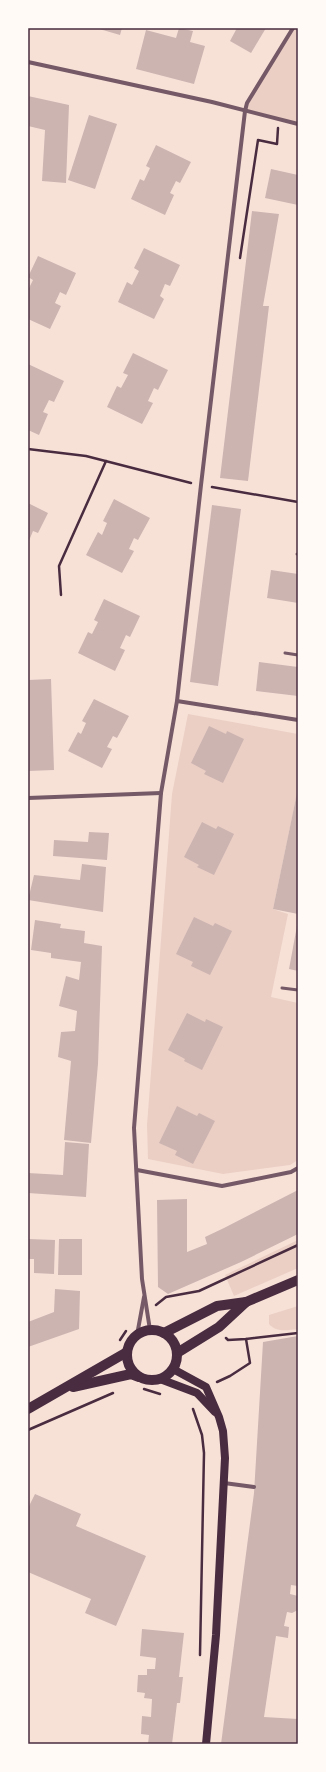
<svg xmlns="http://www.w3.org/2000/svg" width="326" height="1772" viewBox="0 0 326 1772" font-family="'Noto Sans',sans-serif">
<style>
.green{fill:#ebcfc5}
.building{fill:#ccb4b1}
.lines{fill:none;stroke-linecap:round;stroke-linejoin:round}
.path{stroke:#4a2c40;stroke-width:2.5}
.service{stroke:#755966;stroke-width:3}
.minor{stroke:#755966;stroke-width:4}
.secondary{stroke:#4a2c40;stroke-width:8}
.primary{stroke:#4a2c40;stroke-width:10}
.neatline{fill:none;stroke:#4a2c40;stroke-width:1.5}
</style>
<rect width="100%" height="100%" fill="#f7e1d7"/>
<g class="green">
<path d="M293,28H298V124L245,111L247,103Z"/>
<path d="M188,714L298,734V789L273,909L288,914L271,997L298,1003V1160L290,1165L223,1174L148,1159L147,1125L172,794Z"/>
<path d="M298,1240V1268L234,1296L225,1275Z"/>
<path d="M298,1306V1329C287,1330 277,1333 269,1324V1315Z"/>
</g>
<g class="building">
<path d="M96,28H122L120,35Z"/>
<path d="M179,28L193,31L190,42L205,46L194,84L136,69L146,30L176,38Z"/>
<path d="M237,28H266L251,53L230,41Z"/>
<path d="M28,96L69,105L66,183L42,181L45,130L28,126Z"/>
<path d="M89,115L117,124L95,189L68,180Z"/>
<path d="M156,145L191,162L180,183L176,181L170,193L174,195L165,215L131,199L140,179L144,181L150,168L146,166Z"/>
<path d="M271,169L298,175V205L265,198Z"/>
<path d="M252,211L279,214L263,306H269L248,481L220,478Z"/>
<path d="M144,248L180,265L170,286L165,284L160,296L164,299L154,319L118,302L127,282L132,285L139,271L134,268Z"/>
<path d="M38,256L76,273L66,295L60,292L55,303L61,306L50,329L28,319V290L33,280L28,277Z"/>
<path d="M133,353L168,370L158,390L154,388L148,401L153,403L142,424L107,407L117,386L121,388L128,375L123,373Z"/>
<path d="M28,364L64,381L54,402L49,400L43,412L48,414L39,435L28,430Z"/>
<path d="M114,499L150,518L138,540L134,538L129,549L134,551L122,573L86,555L98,532L102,535L107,523L103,521Z"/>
<path d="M28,503L48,513L38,533L33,531L28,543Z"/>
<path d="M212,505L241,509L218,686L190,682Z"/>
<path d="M271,570L298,574V603L267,598Z"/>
<path d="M104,599L140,616L130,637L126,635L120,648L125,650L115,671L78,653L88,632L92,634L98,622L94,620Z"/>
<path d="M259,662L298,667V696L256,691Z"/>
<path d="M51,679L54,770L28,771V680Z"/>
<path d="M94,699L129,716L117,738L113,736L107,747L112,749L102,768L68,751L78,732L81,734L86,723L82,721Z"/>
<path d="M209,726L226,734L227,731L244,739L223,783L204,774L206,771L191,763Z"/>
<path d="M297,793H298V914L273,909Z"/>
<path d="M202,822L216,829L218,826L234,834L214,875L197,867L199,865L184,857Z"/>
<path d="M89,832L109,833L107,860L53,856L54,840L88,842Z"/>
<path d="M82,864L106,867L103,912L28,900L34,875L80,880Z"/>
<path d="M194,917L213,926L215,923L232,931L210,975L191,966L193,962L176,954Z"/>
<path d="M35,920L61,924L60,928L85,931L84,943L102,946L98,1064L91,1143L64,1140L71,1061L58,1057L61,1032L75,1031L77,1011L59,1006L66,976L79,980L81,962L51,958V953L31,950Z"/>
<path d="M297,926H298V971L289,969Z"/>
<path d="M187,1013L205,1022L206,1019L223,1027L202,1070L184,1061L185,1059L168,1050Z"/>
<path d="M177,1106L197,1116L199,1113L215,1121L193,1164L175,1155L177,1151L159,1143Z"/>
<path d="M65,1142L89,1144L86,1197L28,1193V1173L63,1175Z"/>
<path d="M298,1190V1234L241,1262L168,1294L158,1287L157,1200L187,1199V1252L207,1244L205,1237L224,1228Z"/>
<path d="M28,1239L55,1240L54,1274L34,1273V1259H28Z"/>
<path d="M59,1239H82V1275H58Z"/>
<path d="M55,1289L80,1291L79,1329L28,1347V1322L54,1312Z"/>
<path d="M298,1336V1586L291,1585L290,1594L298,1596V1610L292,1613L287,1612L284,1626L289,1627L288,1638L276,1636L264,1717L298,1719V1744H221L254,1493L263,1342Z"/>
<path d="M35,1494L81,1514L76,1526L146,1556L116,1626L85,1613L91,1599L28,1572V1508Z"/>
<path d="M142,1629L184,1633L179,1677H183L180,1703H177L172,1744H148L149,1735L141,1734L142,1716L151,1717L152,1699L144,1698L145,1693L137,1692L138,1675H147V1669H155L156,1658L140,1656Z"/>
</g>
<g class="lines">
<g class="path">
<path d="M240,258L258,140L277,144L278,128"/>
<path d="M28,449L86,456L191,483"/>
<path d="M212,487L298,502"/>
<path d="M61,595L59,566L106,461"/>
<path d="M156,1305L166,1297L199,1291L298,1245"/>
<path d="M226,1338L228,1340L246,1339L298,1333"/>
<path d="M120,1340L126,1331"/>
<path d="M217,1382L230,1376L250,1363L246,1339"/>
<path d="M144,1389L160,1394"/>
<path d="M193,1409L202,1435L204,1453L200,1655"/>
<path d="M28,1430L113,1393"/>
</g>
<g class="service">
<path d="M297,554H298"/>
<path d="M285,653L298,655"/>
<path d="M282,988L298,990"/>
</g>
<g class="minor">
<path d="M28,62L212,102L298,124"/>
<path d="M177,701L298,720"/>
<path d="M28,798L161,793"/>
<path d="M137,1170L222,1186L291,1172L298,1168"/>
<path d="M150,1330L142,1279L134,1128L161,793L177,701L201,485L245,111L247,103L293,28"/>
<path d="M137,1335L144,1297"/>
<path d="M224,1483L254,1487"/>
</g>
<g class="secondary">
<path d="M173,1369L206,1387L219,1417L223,1431L225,1458L216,1635L206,1744"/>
<path d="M160,1379L197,1393L215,1412"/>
</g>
<g class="primary">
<circle cx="152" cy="1355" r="25"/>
<path d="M164,1333L217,1306L246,1302L298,1280"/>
<path d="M177,1353L219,1327L246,1302"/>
<path d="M73,1387L131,1374L139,1377"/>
<path d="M28,1409L127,1352"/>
</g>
</g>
<rect width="326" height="1772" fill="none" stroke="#fffaf5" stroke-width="58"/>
<rect x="29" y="29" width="268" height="1714" class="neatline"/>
</svg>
